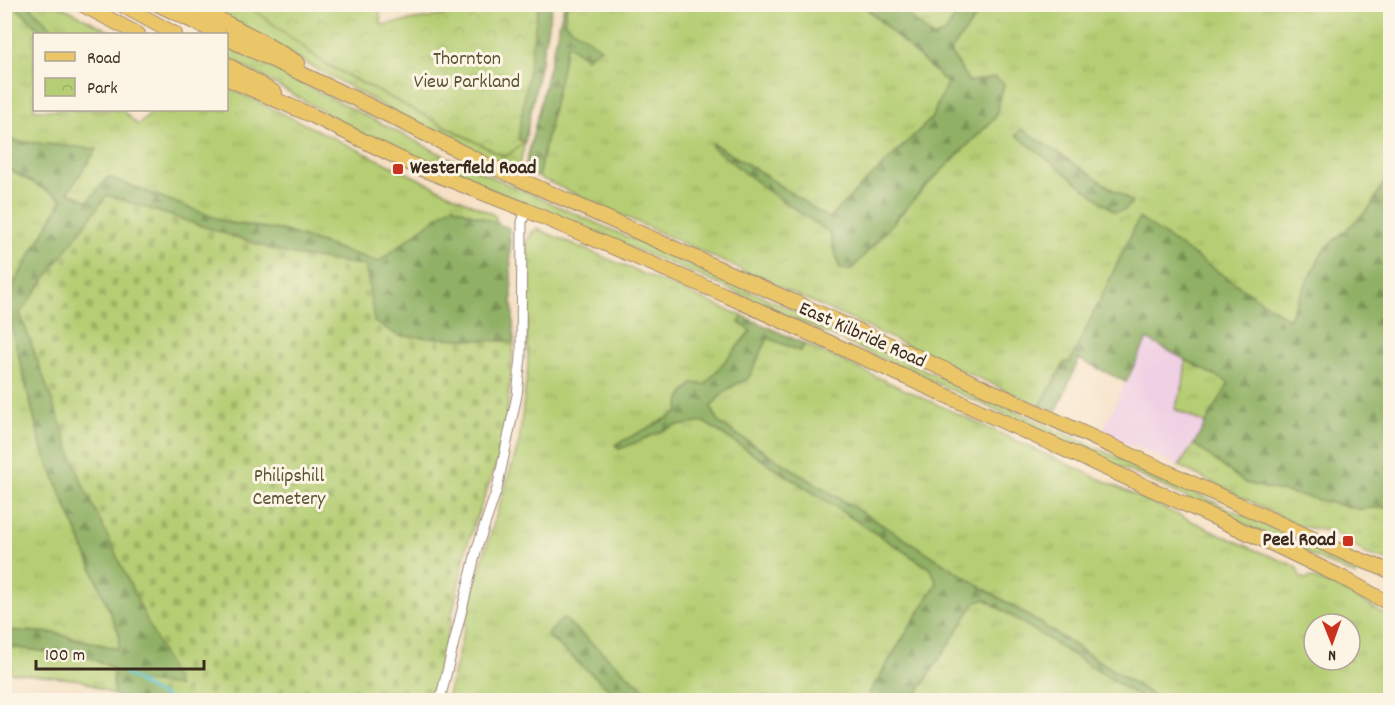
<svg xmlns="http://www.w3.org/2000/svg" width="1395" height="705" viewBox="0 0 1395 705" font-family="Dekko,sans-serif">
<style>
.built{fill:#f0d0e4}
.grass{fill:url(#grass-tufts);stroke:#787c48;stroke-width:1.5;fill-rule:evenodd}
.forest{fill:url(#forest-firs);stroke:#666e42;stroke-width:1.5}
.cemetery{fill:url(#cemetery-stones);stroke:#787c48;stroke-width:1.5}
.park{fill:url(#park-crowns);stroke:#787c48;stroke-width:1.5}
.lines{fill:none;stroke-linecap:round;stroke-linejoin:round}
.stream{stroke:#5cc9d0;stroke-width:3}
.street-casing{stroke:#988572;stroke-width:11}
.primary-casing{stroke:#988572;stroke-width:16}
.street{stroke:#fff;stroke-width:9}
.primary{stroke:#ebc669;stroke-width:14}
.poi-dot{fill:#c8321e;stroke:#fcf5e5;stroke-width:2}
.labels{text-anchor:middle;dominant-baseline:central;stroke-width:6;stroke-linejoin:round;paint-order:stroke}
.park-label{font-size:20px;fill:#5a5333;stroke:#fcf5e5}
.poi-label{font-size:20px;font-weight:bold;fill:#3b2a1e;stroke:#fcf5e5;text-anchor:start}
.street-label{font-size:20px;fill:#3b2a1e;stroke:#fcf5e5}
</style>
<defs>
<pattern id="grass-tufts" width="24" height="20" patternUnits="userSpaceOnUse" patternTransform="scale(1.5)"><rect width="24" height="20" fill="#b5ce73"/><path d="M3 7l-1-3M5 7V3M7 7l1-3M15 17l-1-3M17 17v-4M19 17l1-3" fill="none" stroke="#9db163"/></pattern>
<pattern id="forest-firs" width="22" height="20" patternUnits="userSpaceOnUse" patternTransform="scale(1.5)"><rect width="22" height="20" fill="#90b165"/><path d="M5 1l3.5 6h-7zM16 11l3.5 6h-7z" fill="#779053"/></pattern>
<pattern id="cemetery-stones" width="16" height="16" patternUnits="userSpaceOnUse" patternTransform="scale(1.5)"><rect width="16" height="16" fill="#b5ce73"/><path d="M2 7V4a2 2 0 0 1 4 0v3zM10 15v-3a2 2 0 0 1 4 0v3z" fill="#9db163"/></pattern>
<pattern id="park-crowns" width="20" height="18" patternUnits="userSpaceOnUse" patternTransform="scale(1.5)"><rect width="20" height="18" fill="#b5ce73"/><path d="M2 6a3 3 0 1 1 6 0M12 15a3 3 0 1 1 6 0" fill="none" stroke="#9db163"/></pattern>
</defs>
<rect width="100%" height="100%" fill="#fcf5e5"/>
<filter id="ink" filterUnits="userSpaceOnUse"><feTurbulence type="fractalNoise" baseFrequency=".0167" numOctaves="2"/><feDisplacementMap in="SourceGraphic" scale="12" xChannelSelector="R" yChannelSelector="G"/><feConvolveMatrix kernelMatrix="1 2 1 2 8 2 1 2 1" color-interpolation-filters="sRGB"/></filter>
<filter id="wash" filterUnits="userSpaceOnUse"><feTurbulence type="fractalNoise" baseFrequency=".008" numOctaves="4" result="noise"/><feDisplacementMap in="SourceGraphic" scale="24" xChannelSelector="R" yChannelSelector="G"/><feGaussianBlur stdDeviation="1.35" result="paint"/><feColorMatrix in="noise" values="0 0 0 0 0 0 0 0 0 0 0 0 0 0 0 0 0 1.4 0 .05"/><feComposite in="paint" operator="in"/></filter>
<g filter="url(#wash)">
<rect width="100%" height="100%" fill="#f6e0c5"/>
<path class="built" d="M1146,339L1186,360L1183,385L1175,409L1206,424L1179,466L1102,432Z"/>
<g class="grass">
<path d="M5,5H14L44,34H34V110H122L138,125L155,110H226L227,87L490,213L495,216L498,224L452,206L378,262L285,231L88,201L68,192L96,149L5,141Z"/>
<path d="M29,5H59L115,34H63L52,28Z"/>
<path d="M201,5H248L322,61L341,72L505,157L525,142L518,171L436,135Z"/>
<path d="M567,5H863L947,83L931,119L828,219L757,170L712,143L713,147L767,190L830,233L840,269L851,270L925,187L995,118L1004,84L995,77L969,82L950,52L985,5H1390V173L1369,209L1324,250L1288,319L1139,219L1070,363L1065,362L1040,406L538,177L567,43L564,23Z"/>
<path d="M897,5H963L945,33L934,38Z"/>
<path d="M227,45L447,157L795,311L1360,568L1356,576L1108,461L702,277L463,178L368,137L227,57Z"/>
<path d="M4,167L63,199L11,289L5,288Z"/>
<path d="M537,229L743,316L739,323L751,330L705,385L693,383L680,398L679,412L616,445L619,449L674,426L704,422L931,569L937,583L865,700H656L563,618L547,636L622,700H447L476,580L519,443L528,365L525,245L532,232Z"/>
<path d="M4,317H9L41,445L120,636L119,649L54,633L5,630Z"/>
<path d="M768,338L800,351L805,344L1255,550L1296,566L1300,576L1307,580L1308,577C1339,586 1364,601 1390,618V697L1389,700H1160L1025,614L720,424L711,407C720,395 733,384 748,379ZM1314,624H1350V660H1314Z"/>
<path d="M1186,360L1230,383L1206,424L1175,409L1183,385Z"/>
<path d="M1194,444L1245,483L1359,509L1390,507V561L1366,554L1334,532L1300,526L1179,466Z"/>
<path d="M985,599L1144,700H913L975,603Z"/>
<path d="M5,646L90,658L113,668L114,695L81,680L5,672Z"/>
</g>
<g class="forest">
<path d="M14,5H29L52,28L63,34H44Z"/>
<path d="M538,5H552L525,142L518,139Z"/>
<path d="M564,5H567L564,23L601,48L586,58L567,44L538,177L524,172Z"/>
<path d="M863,5H897L934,38L945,33L963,5H985L950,52L969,82L995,77L1004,84L995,118L925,187L851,270L840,269L830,233L767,190L712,147V143L757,170L828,218L931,119L947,83Z"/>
<path d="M1022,129L1132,202L1125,210L1115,212L1016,135Z"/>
<path d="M5,140L97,149L68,192L88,201L108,177L229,223L285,231L378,262L452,206L509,228L514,342L399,336L374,322L366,266L287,254L107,195L355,700H127L114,695L113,668L90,658L5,646V630L54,633L118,649L120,636L41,445L9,317H5V288L11,289L63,199L5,167Z"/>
<path d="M1390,173V507L1359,509L1245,483L1194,444L1229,383L1147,339L1126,382L1079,359L1057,410L1040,406L1065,362H1070L1139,218L1288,319L1324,250L1369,209Z"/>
<path d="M743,316L805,344L800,351L768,338L748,379C733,384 720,394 711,407L720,424L1025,614L1160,700H1144L985,599L975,603L913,700H865L937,583L931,569L704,422L674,426L620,449L615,445L679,412L680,398L693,383L705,385L751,331L739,323Z"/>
<path d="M563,618L656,700H622L547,635Z"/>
</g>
<path class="cemetery" d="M107,195L287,254L366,266L374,322L399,336L514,342L504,443L467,545L434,700H173L136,681L178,686L82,482L20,313Z"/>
<path class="park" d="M248,5H378L382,25L429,18L488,5H538L518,139L525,142L505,157L341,72L322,61Z"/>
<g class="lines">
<path class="stream" d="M125,673L149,689L172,700"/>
</g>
</g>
<g filter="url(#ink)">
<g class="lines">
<g class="street-casing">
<path id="street" d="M440,700L477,548L497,489L517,395L521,357L522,222L526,210"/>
</g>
<g class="primary-casing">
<g id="primary">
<path d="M81,4L138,34"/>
<path d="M120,4L175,34"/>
<path d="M157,4L219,34"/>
<path d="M189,4L254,37L298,63"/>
<path d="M226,38L364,103L481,162L913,355L1353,557L1390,571"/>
<path d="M226,64L275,93"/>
<path d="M226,78L313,116L417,167L526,210L725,295L1281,548L1343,578L1390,604"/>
</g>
</g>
<use href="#street" class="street"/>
<use href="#primary" class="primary"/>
</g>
</g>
<g class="poi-dot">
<rect x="392" y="163" width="12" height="12" rx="3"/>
<rect x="1342" y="535" width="12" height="12" rx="3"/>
</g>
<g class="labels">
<g class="park-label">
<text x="467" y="60">Thornton<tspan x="467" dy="23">View Parkland</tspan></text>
<text x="289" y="477">Philipshill<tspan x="289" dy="23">Cemetery</tspan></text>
</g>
<g class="poi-label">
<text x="410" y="169">Westerfield Road</text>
<text x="1336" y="541" text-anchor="end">Peel Road</text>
</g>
<g class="street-label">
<text transform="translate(862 336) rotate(24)">East Kilbride Road</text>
</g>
</g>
<rect width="1395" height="705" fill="none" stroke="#fcf5e5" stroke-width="24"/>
<rect x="33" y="33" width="195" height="78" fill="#fcf5e5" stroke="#afa495" stroke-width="1.5"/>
<rect x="45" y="52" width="30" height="9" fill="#ebc669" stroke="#afa495" stroke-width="1.5"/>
<text x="87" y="63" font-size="18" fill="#3b2a1e">Road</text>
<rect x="45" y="78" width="30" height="18" fill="url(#park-crowns)" stroke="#afa495" stroke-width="1.5"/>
<text x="87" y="93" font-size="18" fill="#3b2a1e">Park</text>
<g transform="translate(1332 642) rotate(179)"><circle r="28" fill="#fcf5e5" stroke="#afa495" stroke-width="1.5"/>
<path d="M0-4.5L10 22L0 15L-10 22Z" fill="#c8321e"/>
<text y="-9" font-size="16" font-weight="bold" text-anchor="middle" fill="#3b2a1e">N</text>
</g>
<path d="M36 660v9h168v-9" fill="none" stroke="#3b2a1e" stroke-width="3"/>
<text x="45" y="660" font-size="18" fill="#3b2a1e" stroke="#fcf5e5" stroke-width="4.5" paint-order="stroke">100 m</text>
</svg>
